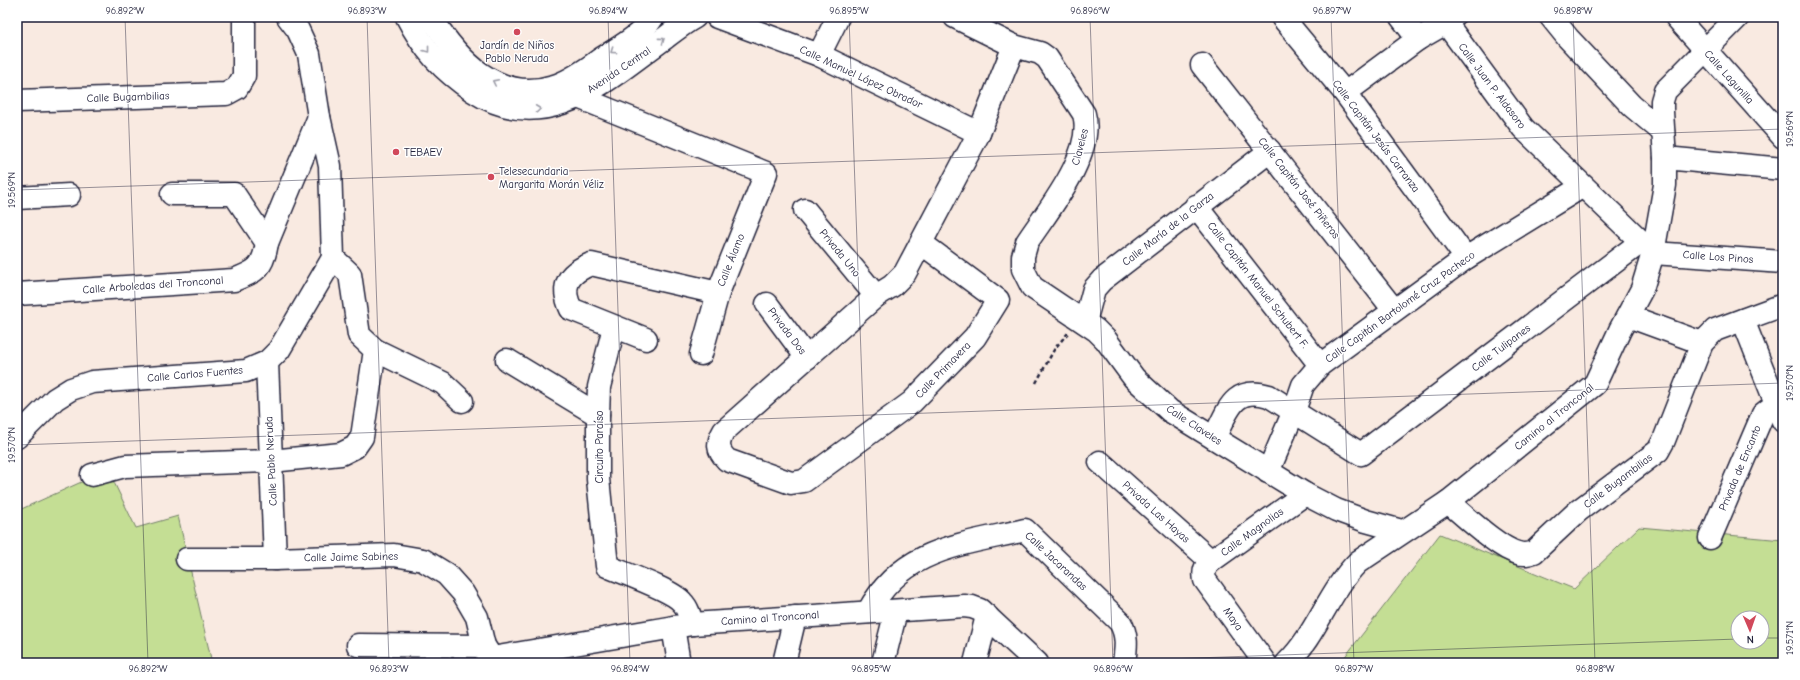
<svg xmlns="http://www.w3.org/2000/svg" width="1800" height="680" viewBox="0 0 1800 680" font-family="'Comic Neue',sans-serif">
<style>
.green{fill:#c4de94;stroke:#738068;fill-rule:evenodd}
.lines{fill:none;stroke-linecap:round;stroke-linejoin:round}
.minor-casing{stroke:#22223b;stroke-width:25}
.path{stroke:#22223b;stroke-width:2.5;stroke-dasharray:4 3;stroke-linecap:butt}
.minor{stroke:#fff;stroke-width:22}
.oneway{stroke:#9c9ca7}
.ticks{fill:none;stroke:#22223b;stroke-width:1;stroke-opacity:0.45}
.poi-dot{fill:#d1495b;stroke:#fff;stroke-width:1.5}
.labels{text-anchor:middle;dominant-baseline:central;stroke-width:3;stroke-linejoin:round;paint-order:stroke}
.poi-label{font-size:11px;fill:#22223b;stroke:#fff;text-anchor:start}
.street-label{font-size:11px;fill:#22223b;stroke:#fff}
.neatline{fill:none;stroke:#22223b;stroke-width:1.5}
.ticks-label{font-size:10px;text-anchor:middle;fill:#22223b}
</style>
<rect width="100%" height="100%" fill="#f9eae1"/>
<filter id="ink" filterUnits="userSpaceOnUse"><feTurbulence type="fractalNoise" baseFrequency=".025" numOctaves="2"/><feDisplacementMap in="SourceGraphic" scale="8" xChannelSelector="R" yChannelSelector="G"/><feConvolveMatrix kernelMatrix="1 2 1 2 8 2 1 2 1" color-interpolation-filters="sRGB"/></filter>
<g filter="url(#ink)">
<g class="green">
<path d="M108,470L136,528L178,516L212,663H17V511Z"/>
<path d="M1639,527L1783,540V663H1340L1440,534L1574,589ZM1738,618H1762V642H1738Z"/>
</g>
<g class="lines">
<g class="minor-casing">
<g id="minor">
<path d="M407,17C424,50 442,70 473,91C547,139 606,80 665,38C674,31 684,23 695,17"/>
<path d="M431,17C458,60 498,104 554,86C571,81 586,69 601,59C619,47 641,36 653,17"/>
<path d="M717,17L819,55L979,133"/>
<path d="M955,17L1014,46L1040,53L1047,58L1084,114C1095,154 1048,210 1027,242L1023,256V269L1032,287L1096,330L1106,340L1134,378L1170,411L1305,494L1336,510L1366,521L1402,531"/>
<path d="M1282,17L1345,93L1466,258"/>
<path d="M1401,17L1418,39"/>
<path d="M1551,17L1568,38L1632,106L1663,132"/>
<path d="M1676,17L1783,137"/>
<path d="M1446,23L1523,128L1653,253L1783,262"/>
<path d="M819,55L838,17"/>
<path d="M1202,65L1394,310"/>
<path d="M1345,93L1418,39L1446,23L1453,17"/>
<path d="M578,97L766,173L718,293L701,354"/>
<path d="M17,101L226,94L237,88L244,76V17"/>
<path d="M1665,158L1783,169"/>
<path d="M172,194H234L267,243"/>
<path d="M17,198L69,195"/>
<path d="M1196,206L1320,365"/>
<path d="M805,210L876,296"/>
<path d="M921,243L998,300L975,337L912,402L804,481L791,483L727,460C717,450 717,443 724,431L876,296L892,286L905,273L979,133L1014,46"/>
<path d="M17,294L234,280C257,271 263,268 267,243L319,117"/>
<path d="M767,304L807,358"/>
<path d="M1628,316L1702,343"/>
<path d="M1743,320L1783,421"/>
<path d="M1085,322L1094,289L1102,280L1270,151"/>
<path d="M614,327L599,387L598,415V479L607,566C623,573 672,590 682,602C688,608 690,616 692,624"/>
<path d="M646,339L571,309C560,286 568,273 591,264L718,293"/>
<path d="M375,350L443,383L462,401"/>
<path d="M507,360L598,415"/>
<path d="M267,362L275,559"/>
<path d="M17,437L55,399L71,389L92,382L246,371L267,362L279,350L333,258"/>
<path d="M1214,438C1228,411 1233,385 1269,396L1361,454L1641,242"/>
<path d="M1100,462L1211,561"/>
<path d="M1268,472L1294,411L1303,385L1320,365L1466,258L1583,186"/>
<path d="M92,475L125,466L271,461L341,454L355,447L362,437L375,350L359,335L350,274L333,258L330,166L319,117L309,54L298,30L288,17"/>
<path d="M1448,502C1465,516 1498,548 1518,553C1524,555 1528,554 1534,552L1578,511L1658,451L1664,440L1702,343L1715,330L1783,305"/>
<path d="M1710,538L1763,414L1768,410L1783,404"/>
<path d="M187,559H275L394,555L423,560L446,574L463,593L477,617L484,646L492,658"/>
<path d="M868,612C902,548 961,545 1025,530L1120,622C1128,636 1126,648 1124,663"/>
<path d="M673,627L679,663"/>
<path d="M358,645L484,646"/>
<path d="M486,663L492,658L692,624L964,606L972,607L980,610L1037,663"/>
<path d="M784,663L795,617"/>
<path d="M883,663L896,611"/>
<path d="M975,663L987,616"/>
<path d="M1265,663L1205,580C1203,571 1205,567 1211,561L1305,494"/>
<path d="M1287,663C1317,634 1328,592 1358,562L1448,502L1595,384L1620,330L1642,289L1653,253L1665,185V158L1662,112V101L1665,91L1738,17"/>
</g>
</g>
<path class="path" d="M1036,383L1055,348L1068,333"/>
<use href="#minor" class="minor"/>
</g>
<defs><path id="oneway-chevron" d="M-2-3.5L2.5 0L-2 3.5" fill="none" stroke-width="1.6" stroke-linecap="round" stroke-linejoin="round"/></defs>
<g class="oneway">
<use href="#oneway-chevron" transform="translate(662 40) rotate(-36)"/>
<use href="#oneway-chevron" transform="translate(427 50) rotate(52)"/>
<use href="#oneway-chevron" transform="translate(613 51) rotate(146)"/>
<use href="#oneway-chevron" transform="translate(495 82) rotate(-154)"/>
<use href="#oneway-chevron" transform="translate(538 109) rotate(-7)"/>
</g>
</g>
<path class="ticks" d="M125,17L148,663M367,17L389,663M608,17L630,663M849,17L872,663M1090,17L1113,663M1331,17L1354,663M1573,17L1595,663M17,190L1783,129M17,445L1783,383M1762,638H1783M1053,663L1738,639"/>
<g class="poi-dot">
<circle cx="517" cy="32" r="4"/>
<circle cx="396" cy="152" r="4"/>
<circle cx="491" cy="177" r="4"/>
</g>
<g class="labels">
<g class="poi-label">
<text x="517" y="45" text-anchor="middle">Jardín de Niños<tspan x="517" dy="13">Pablo Neruda</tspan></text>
<text x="404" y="152">TEBAEV</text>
<text x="499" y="171">Telesecundaria<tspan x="499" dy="13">Margarita Morán Véliz</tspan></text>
</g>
<g class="street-label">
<text transform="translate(619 70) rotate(-34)">Avenida Central</text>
<text transform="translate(861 77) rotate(25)">Calle Manuel López Obrador</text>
<text transform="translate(1729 77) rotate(48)">Calle Lagunilla</text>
<text transform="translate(1492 86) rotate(53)">Calle Juan P. Aldasoro</text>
<text transform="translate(128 97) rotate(-2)">Calle Bugambilias</text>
<text transform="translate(1376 136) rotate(53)">Calle Capitán Jesús Carranza</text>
<text transform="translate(1080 147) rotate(-75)">Claveles</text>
<text transform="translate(1299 188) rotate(52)">Calle Capitán José Piñeros</text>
<text transform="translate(1168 229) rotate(-38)">Calle María de la Garza</text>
<text transform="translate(840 253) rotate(51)">Privada Uno</text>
<text transform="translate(1718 257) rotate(4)">Calle Los Pinos</text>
<text transform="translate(731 260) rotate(-68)">Calle Álamo</text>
<text transform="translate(153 285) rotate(-4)">Calle Arboledas del Tronconal</text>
<text transform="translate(1258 285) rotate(52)">Calle Capitán Manuel Schubert F.</text>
<text transform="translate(1400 307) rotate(-36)">Calle Capitán Bartolomé Cruz Pacheco</text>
<text transform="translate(787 331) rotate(53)">Privada Dos</text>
<text transform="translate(1501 348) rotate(-37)">Calle Tulipanes</text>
<text transform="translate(943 370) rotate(-46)">Calle Primavera</text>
<text transform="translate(195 374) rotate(-5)">Calle Carlos Fuentes</text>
<text transform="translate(1554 417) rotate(-39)">Camino al Tronconal</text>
<text transform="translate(1194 425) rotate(33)">Calle Claveles</text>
<text transform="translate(599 447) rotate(-90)">Circuito Paraíso</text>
<text transform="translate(271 461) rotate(-93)">Calle Pablo Neruda</text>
<text transform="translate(1740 468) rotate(-67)">Privada de Encanto</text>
<text transform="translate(1618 481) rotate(-37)">Calle Bugambilias</text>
<text transform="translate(1156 512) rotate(42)">Privada Las Hayas</text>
<text transform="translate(1252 532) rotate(-36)">Calle Magnolias</text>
<text transform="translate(351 557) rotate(-1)">Calle Jaime Sabines</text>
<text transform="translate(1056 561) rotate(43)">Calle Jacarandas</text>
<text transform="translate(770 618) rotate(-4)">Camino al Tronconal</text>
<text transform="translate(1233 619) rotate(54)">Maya</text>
</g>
</g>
<rect width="1800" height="680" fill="none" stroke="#fff" stroke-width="44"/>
<g transform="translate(1750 630) rotate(178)"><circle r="19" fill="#ffffff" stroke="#a7a7b1"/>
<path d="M0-3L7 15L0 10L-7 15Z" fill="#d1495b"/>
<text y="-6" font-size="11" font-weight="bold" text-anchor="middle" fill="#22223b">N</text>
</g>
<rect x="22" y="22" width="1756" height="636" class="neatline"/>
<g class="ticks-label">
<text x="125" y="14">96.892°W</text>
<text x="367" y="14">96.893°W</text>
<text x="608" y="14">96.894°W</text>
<text x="849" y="14">96.895°W</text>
<text x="1090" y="14">96.896°W</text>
<text x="1332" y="14">96.897°W</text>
<text x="1573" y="14">96.898°W</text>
<text transform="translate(1789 129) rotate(-90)" y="4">19.569°N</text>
<text transform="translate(11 190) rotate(-90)" y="4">19.569°N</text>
<text transform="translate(1789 383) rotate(-90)" y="4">19.570°N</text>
<text transform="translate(11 445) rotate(-90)" y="4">19.570°N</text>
<text transform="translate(1789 638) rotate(-90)" y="4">19.571°N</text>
<text x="148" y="672">96.892°W</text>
<text x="389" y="672">96.893°W</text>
<text x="630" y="672">96.894°W</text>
<text x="871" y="672">96.895°W</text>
<text x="1113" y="672">96.896°W</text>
<text x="1354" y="672">96.897°W</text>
<text x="1595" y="672">96.898°W</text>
</g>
</svg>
